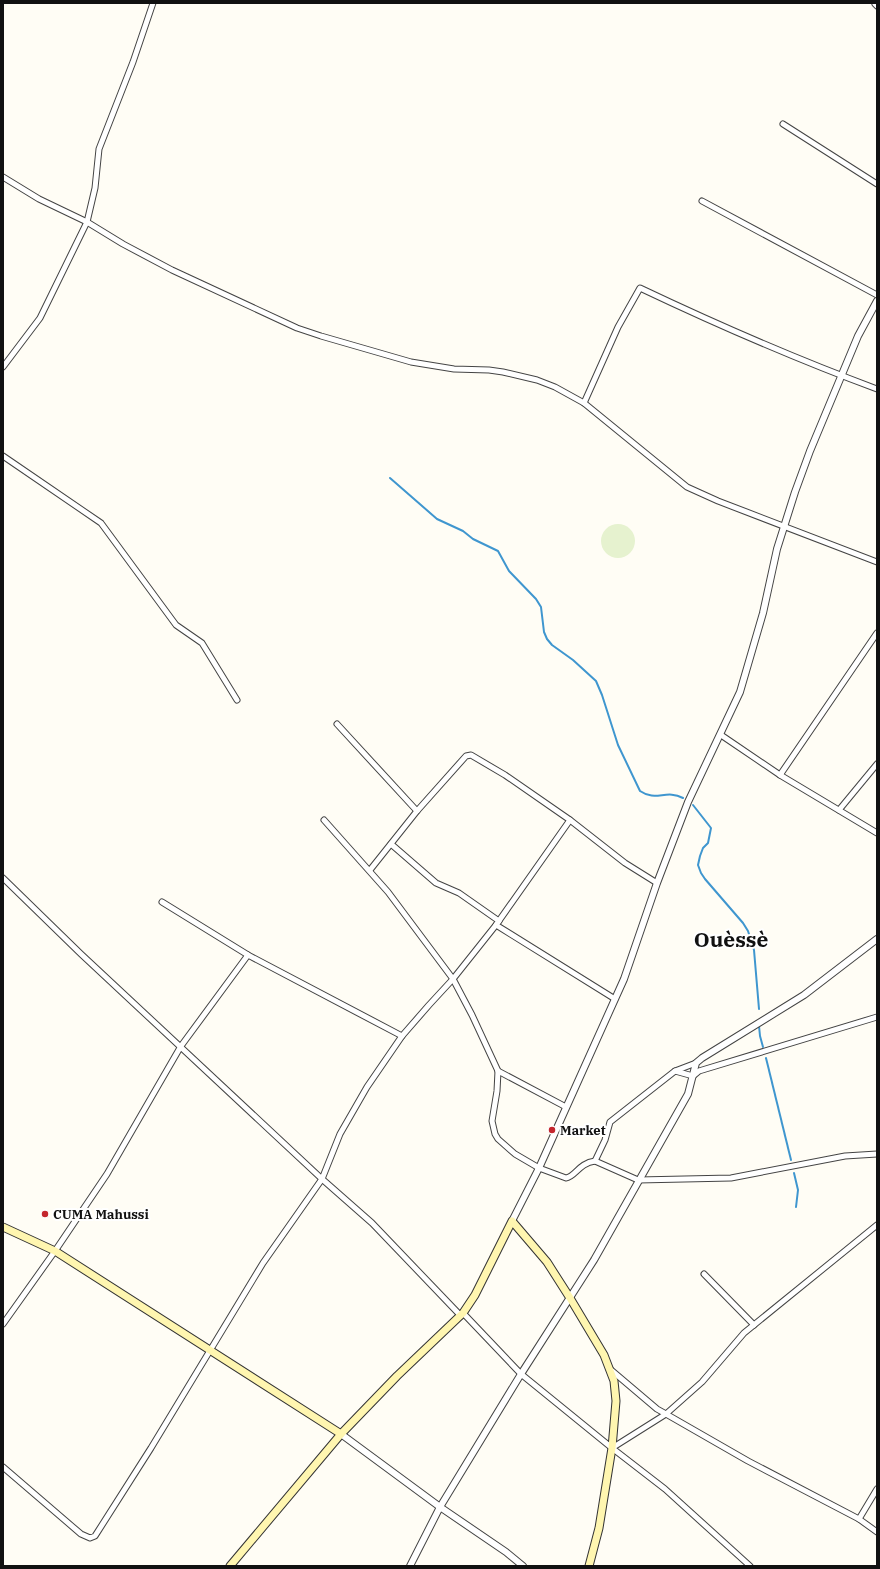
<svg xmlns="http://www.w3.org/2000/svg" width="880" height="1569" viewBox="0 0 880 1569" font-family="'IBM Plex Serif',serif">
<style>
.pitch{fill:#e6f2cf}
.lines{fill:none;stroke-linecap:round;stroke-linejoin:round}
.stream{stroke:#3f96cf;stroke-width:2}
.minor-casing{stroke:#444;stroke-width:7}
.tertiary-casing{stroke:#444;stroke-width:8}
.secondary-casing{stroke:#333;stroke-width:9}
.minor{stroke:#fff;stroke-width:5}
.tertiary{stroke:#fff;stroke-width:6}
.secondary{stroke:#fff6b0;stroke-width:7}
.poi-dot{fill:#c4262e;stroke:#fff;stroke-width:1.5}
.labels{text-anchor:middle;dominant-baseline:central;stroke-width:4;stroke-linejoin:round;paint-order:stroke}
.poi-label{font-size:13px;font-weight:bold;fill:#111;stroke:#fff;text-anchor:start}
.town-label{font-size:21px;font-weight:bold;fill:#111;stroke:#fff}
</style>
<rect width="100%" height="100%" fill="#fffdf5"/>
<circle class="pitch" cx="618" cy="541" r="17"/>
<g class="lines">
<g class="stream">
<path d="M390,478L437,519L463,531L473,539L498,551L509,571L536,599L541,607L544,632L547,639L552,645L573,660L596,681L602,695L618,745L640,791C656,802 666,789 683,798"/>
<path d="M693,805L711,828L708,843L703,848L700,856L698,865L701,873L705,879L743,923L748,931L754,950L759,1009"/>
<path d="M759,1026L760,1036L763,1047"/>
<path d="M766,1058L791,1160"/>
<path d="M794,1173L798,1190L796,1207"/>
</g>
<g class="minor-casing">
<g id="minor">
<path d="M875,4L877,6"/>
<path d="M783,124L877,184"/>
<path d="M3,177L39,199L87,222L123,244L172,270L297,328L321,336L411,362L454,369L489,370L503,372L537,380L555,387L584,403L687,487L718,501L877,562"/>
<path d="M702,201L877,295"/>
<path d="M3,367L40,318L87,222L95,188L99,149L133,62L153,3"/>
<path d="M584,403L618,327L640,288C718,325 796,359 877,389"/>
<path d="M3,456L101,523L176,625L202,643L237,700"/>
<path d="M337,724L417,811"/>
<path d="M721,735L780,775L877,833"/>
<path d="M780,775L877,633"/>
<path d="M839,810L877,764"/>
<path d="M324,820L388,892L453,979L472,1015L498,1071L497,1091L492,1121L495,1134L498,1139L515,1154L539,1168L566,1178C575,1177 579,1163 595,1161L638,1180L731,1178L845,1156L877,1154"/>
<path d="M391,844L436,883L459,893L499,921"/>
<path d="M370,870L417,811L466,756L471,755L505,775L570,820L625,863L657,883"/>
<path d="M3,878L81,954L322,1179L372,1223L461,1316"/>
<path d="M162,902L248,955L402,1036"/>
<path d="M496,925L615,999"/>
<path d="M498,1071L566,1107"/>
<path d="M675,1071L693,1076L699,1071L877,1017"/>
<path d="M595,1161L605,1140L610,1122L675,1071L696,1063"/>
<path d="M704,1274L754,1325"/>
<path d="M463,1313L521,1374L612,1448L665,1489L750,1566"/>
<path d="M3,1324L55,1251L107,1174L181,1046L248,955"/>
<path d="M611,1370L657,1409L666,1414L748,1461L859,1519L877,1532"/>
<path d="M612,1448L666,1414L702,1382L744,1333L877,1225"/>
<path d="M3,1467L81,1534L90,1538L95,1536L151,1448L263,1263L322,1179L340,1134L367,1087L402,1036L429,1005L453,979L496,925L570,820"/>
<path d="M859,1519L877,1489"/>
</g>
</g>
<g class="tertiary-casing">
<g id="tertiary">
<path d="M512,1221L539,1168L624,979L657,883L688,802L740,692L763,613L777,549L795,492L810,451L858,336L877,301"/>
<path d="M341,1434L440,1507L506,1552L523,1566"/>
<path d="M410,1566L440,1507L521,1374L594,1260L688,1094L696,1063L702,1058L804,995L877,939"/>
</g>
</g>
<g class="secondary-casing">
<g id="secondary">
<path d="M3,1227L55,1251L341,1434"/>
<path d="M230,1566L341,1434L397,1376L463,1313L475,1295L512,1221L547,1262L570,1298L604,1355L614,1381L616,1401L612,1448L599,1528L589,1566"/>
</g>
</g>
<use href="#minor" class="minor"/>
<use href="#tertiary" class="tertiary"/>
<use href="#secondary" class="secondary"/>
</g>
<g class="poi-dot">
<circle cx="552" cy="1130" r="4"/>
<circle cx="45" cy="1214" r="4"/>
</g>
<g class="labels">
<g class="poi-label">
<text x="560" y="1130">Market</text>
<text x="53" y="1214">CUMA Mahussi</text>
</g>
<g class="town-label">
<text x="731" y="939">Ouèssè</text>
</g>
</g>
<rect width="880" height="1569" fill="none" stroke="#111111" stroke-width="8"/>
</svg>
